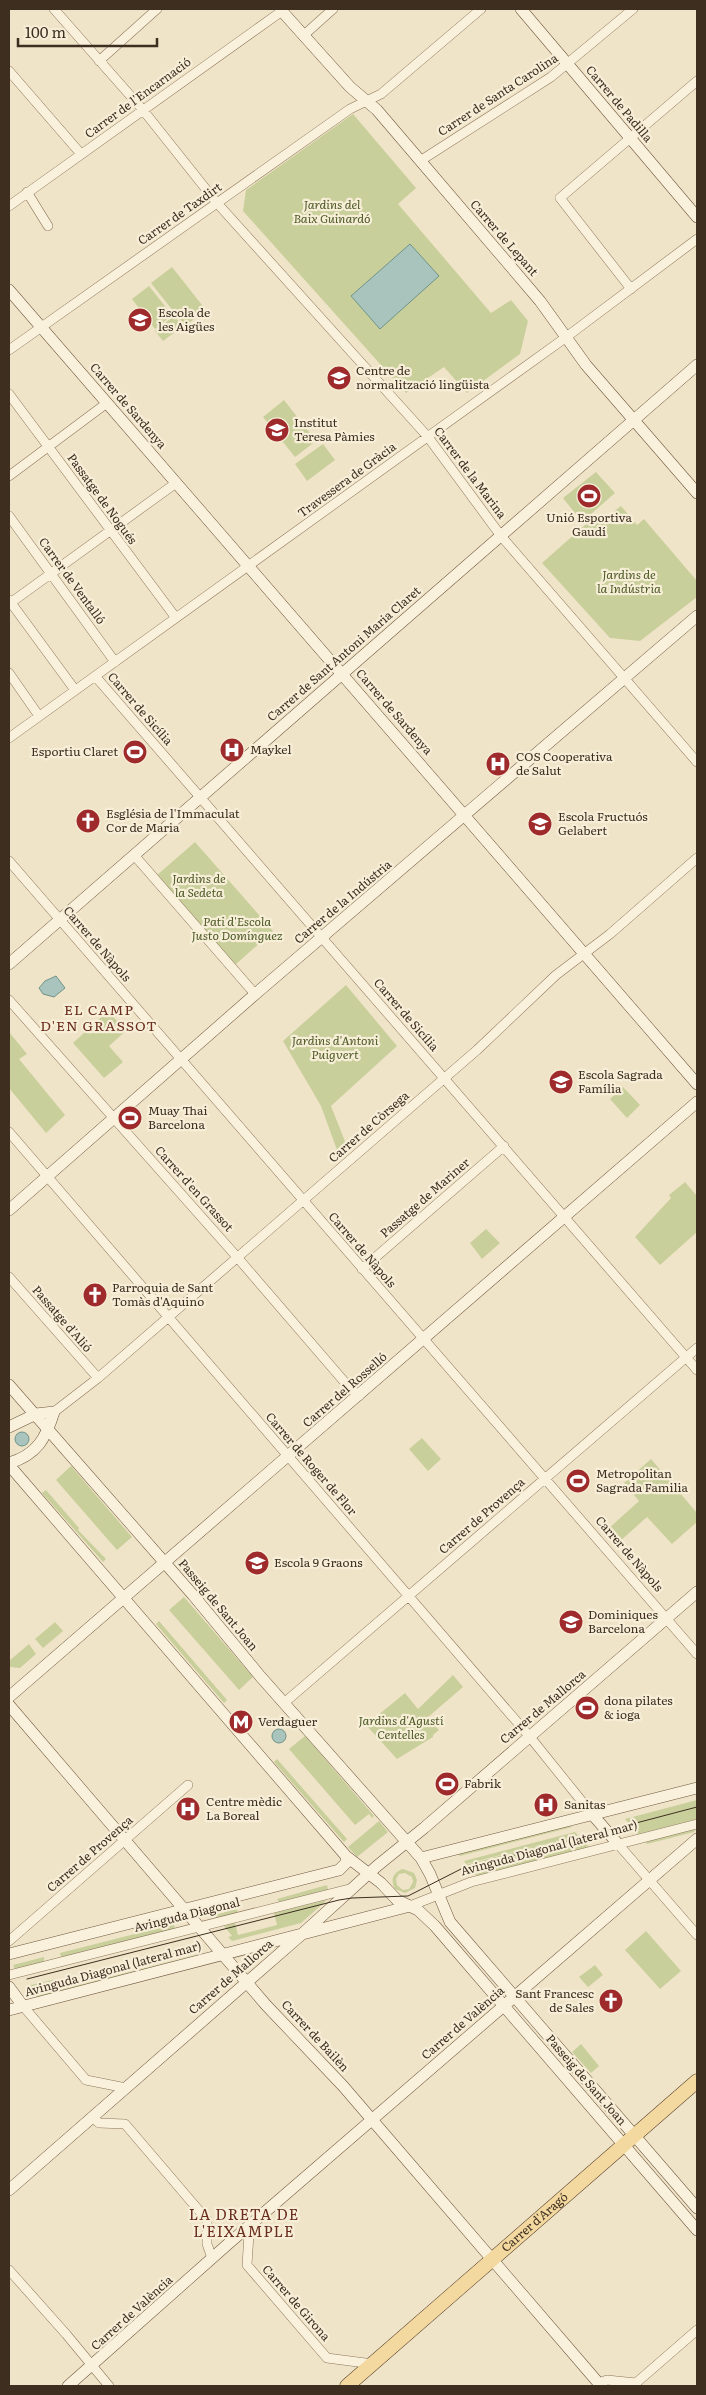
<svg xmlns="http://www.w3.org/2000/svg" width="706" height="2395" viewBox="0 0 706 2395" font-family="Literata,serif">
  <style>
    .green { fill: #c9cf9b; fill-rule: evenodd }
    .water { fill: #a9c4bc; stroke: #6f938a }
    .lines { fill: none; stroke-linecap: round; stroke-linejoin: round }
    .street-casing { stroke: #8d765c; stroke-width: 10 }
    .secondary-casing { stroke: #6f573f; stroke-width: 12 }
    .primary-casing { stroke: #5b4430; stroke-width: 15 }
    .street { stroke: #faf1dc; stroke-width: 9 }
    .secondary { stroke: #faf1dc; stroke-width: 11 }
    .primary { stroke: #f3d9a0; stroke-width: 14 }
    .tram { stroke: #3d2e20; stroke-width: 1 }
    .labels { text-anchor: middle; stroke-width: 4.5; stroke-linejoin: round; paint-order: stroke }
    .street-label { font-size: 12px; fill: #3d2e20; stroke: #f7eed8 }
    .park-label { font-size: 12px; font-style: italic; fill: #4d5a26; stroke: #f7eed8 }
    .poi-label { font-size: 12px; fill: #3d2e20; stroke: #f7eed8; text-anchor: start }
    .neighbourhood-label { font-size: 14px; letter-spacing: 1px; fill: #6b2e1e; stroke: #f7eed8 }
    .quarter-label { font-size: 15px; letter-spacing: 1px; fill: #6b2e1e; stroke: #f7eed8 }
  </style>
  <rect width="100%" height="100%" fill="#f0e4c8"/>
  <path class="green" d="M353,114L416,188L398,204L491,313L511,300L528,321L520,354L467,393L444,367L406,393L243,211L246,190Z
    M172,267L206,310L185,326L151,283Z
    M149,286L172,315L155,329L132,299Z
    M174,316L183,326L163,341L155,331Z
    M284,400L316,441L295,457L263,417Z
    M323,444L335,460L307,481L295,464Z
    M596,472L615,493L582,522L563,498Z
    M621,506L637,525L644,519L697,581V597L640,641L610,638L542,563L585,525L606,518Z
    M195,842L273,931L235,965L156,876Z
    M346,985L397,1046L331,1106L346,1144L337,1150L321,1106L283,1041Z
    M108,1011L126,1031L109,1046L123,1062L104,1078L73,1043Z
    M9,1032L27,1054L19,1059L65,1115L46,1133L9,1088Z
    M623,1087L640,1105L627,1118L610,1099Z
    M685,1182L697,1196V1232L660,1265L635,1237L671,1198L669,1195Z
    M486,1229L500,1243L482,1259L470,1243Z
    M422,1438L441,1459L428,1471L409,1449Z
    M651,1459L697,1513V1522L672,1544L647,1517L619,1542L608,1529L639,1501L624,1483Z
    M71,1466L132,1537L117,1550L56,1480Z
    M46,1490L79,1528L78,1530L106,1559L103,1562L42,1493Z
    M184,1597L253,1677L239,1690L169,1610Z
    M159,1621L227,1700L224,1703L156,1624Z
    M55,1622L63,1631L43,1648L35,1639Z
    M29,1644L36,1654L20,1668L9,1667V1661Z
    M453,1675L463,1687L427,1718L439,1730L433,1735V1737L397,1759L366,1725L405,1693L418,1709Z
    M305,1736L374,1816L372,1818L369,1814L355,1825L289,1749Z
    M277,1759L347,1839L344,1842L274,1762Z
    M697,1800V1819L638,1834L625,1819Z
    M379,1821L388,1832L357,1857L348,1847Z
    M569,1825L572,1827L460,1856L458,1854Z
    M696,1828L694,1832L647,1844L645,1841Z
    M575,1832L589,1847L477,1876L465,1865L573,1836L466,1864L464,1861Z
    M403,1869L414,1873L417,1880L415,1888L405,1893L395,1889C390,1880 393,1872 403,1869ZM405,1873L412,1877L413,1882L409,1889L403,1890L397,1885L396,1879L399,1874Z
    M327,1885L328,1890L279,1902L277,1899Z
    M327,1900L301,1923L232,1941L228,1937L232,1936L224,1926L235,1923L238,1935L277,1925L274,1913Z
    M237,1909L238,1913L214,1919L213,1915Z
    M174,1924L175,1929L61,1957L60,1953Z
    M646,1931L681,1971L660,1989L625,1950Z
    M192,1944L196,1949L156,1959L154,1954Z
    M200,1954L203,1957L38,1998L36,1996Z
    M44,1957V1962L15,1969L13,1965Z
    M595,1965L603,1975L588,1987L579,1977Z
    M56,1979L57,1983L31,1990L27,1986Z
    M581,2044L599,2066L591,2073L572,2052Z"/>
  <path class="water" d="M410,244L439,276L380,329L351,296Z
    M56,976L65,988L54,997L43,994L39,988L45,981Z
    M15 1439a7 7 0 1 1 14 0a7 7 0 1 1-14 0Z
    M272 1736a7 7 0 1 1 14 0a7 7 0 1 1-14 0Z"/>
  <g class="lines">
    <defs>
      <path id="street" d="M54,9L143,110L217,203L428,437L501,536L697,762
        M304,35L333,9
        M99,61L157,9
        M9,71L81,154
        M420,161L551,77L633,9
        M27,192L48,226
        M9,206L282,11
        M631,289L560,198L697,81
        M9,350L350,109L381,94L481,9
        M9,394L176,618
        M9,476L107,403
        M9,516L115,662
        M9,600L75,690
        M9,604L176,483
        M9,673L39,716
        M95,676L697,1370
        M9,738L565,338L697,239
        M134,855L255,994
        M9,861L697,1654
        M9,1000L237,1257L348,1386L359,1396
        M9,1132L530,1737L592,1814
        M362,1269L504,1146
        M9,1277L98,1378
        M54,1412L98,1378L477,1050L556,975L610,934L697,858
        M284,1703L697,1348
        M618,1844L697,1935
        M410,1906L471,1882L697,1824
        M9,1941L188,1785
        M9,1975L353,1888
        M23,2006L86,2080L126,2088
        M92,2117L99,2123L125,2124L207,2220V2244L212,2258
        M247,2229L249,2234L247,2265L327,2358L373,2364
        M9,2270L66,2334L109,2386
        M599,2383L607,2380L636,2383L697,2330"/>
      <path id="secondary" d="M280,9L350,87L377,110L540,301L586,365L697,493
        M521,9L697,217
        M9,290L697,1084
        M9,964L697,365
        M9,1210L260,990L697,616
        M9,1385L193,1595L260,1676L421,1858L430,1874L450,1922L697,2208
        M9,1427L36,1414L54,1412C46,1438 37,1455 9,1463
        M9,1465L346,1856L381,1883L397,1900L418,1910L435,1926L697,2230
        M9,1697L697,1102
        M9,1705L266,2005L343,2086L601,2386
        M592,1814L618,1844
        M421,1858L697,1788
        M9,1954L339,1870L347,1862L346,1856
        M9,1987L23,2006
        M9,2010L410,1906
        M9,2190L301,1935L377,1866L424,1828L697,1592
        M68,2386L228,2244L697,1839"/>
      <g id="primary">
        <path id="s1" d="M347,2386L697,2081"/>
      </g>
    </defs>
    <use href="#street" class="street-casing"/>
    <use href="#secondary" class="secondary-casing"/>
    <use href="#primary" class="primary-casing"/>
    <use href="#street" class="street"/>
    <use href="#secondary" class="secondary"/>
    <use href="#primary" class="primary"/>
    <path class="tram" d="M27,1979L339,1900L352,1898L408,1896L461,1869L697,1807"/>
  </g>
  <defs>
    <symbol id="school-disc" viewBox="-11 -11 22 22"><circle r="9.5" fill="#9e2a2b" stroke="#f7eed8"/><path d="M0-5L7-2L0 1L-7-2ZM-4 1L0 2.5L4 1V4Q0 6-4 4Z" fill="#fff"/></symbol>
    <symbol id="university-disc" viewBox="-11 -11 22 22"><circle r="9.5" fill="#9e2a2b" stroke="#f7eed8"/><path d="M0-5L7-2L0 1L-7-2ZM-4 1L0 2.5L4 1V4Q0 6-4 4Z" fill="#fff"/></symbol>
    <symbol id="stadium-disc" viewBox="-11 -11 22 22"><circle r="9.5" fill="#9e2a2b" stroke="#f7eed8"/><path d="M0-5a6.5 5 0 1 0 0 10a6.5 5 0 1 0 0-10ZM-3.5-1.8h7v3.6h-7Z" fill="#fff"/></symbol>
    <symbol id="hospital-disc" viewBox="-11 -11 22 22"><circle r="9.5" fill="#9e2a2b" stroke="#f7eed8"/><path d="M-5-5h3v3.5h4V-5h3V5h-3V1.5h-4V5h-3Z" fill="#fff"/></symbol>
    <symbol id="church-disc" viewBox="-11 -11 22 22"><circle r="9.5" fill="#9e2a2b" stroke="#f7eed8"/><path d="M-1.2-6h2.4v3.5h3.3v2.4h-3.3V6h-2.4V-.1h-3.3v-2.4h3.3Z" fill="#fff"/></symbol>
    <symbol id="metro-disc" viewBox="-11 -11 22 22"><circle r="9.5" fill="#9e2a2b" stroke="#f7eed8"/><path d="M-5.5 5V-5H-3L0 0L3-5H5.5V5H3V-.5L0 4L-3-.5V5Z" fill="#fff"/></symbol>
  </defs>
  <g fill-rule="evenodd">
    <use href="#school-disc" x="126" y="306" width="28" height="28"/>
    <use href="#university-disc" x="325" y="364" width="28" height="28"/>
    <use href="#school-disc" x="263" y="416" width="28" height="28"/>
    <use href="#stadium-disc" x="575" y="482" width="28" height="28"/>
    <use href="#hospital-disc" x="218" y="736" width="28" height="28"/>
    <use href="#stadium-disc" x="121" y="738" width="28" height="28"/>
    <use href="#hospital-disc" x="484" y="750" width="28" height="28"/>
    <use href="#church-disc" x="74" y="807" width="28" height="28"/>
    <use href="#school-disc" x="526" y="810" width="28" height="28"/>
    <use href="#school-disc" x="547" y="1068" width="28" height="28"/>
    <use href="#stadium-disc" x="116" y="1104" width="28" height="28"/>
    <use href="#church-disc" x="81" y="1281" width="28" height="28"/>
    <use href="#stadium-disc" x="564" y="1467" width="28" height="28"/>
    <use href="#school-disc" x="243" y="1549" width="28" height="28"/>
    <use href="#school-disc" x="557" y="1608" width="28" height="28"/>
    <use href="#stadium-disc" x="573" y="1694" width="28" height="28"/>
    <use href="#metro-disc" x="227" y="1708" width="28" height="28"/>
    <use href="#stadium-disc" x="433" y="1770" width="28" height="28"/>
    <use href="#hospital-disc" x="532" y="1791" width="28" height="28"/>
    <use href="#hospital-disc" x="174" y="1795" width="28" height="28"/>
    <use href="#church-disc" x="597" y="1987" width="28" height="28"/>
  </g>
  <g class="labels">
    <g class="street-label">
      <text transform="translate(498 95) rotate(-33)" y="4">Carrer de Santa Carolina</text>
      <text transform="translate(138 98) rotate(-36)" y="4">Carrer de l'Encarnació</text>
      <text transform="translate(619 104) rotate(50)" y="4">Carrer de Padilla</text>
      <text transform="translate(180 214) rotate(-35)" y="4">Carrer de Taxdirt</text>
      <text transform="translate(504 238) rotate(49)" y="4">Carrer de Lepant</text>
      <text transform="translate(128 406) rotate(49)" y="4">Carrer de Sardenya</text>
      <text transform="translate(470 473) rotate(53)" y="4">Carrer de la Marina</text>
      <text transform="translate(347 480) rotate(-36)" y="4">Travessera de Gràcia</text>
      <text transform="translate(102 499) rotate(54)" y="4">Passatge de Nogués</text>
      <text transform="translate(72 581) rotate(54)" y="4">Carrer de Ventalló</text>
      <text transform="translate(344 654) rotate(-41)" y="4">Carrer de Sant Antoni Maria Claret</text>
      <text transform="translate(140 709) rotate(49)" y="4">Carrer de Sicília</text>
      <text transform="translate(394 712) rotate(49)" y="4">Carrer de Sardenya</text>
      <text transform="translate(343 902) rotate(-40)" y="4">Carrer de la Indústria</text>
      <text transform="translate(97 944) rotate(49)" y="4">Carrer de Nàpols</text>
      <text transform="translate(406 1015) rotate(49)" y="4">Carrer de Sicília</text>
      <text transform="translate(369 1127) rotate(-41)" y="4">Carrer de Còrsega</text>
      <text transform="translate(194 1189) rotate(48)" y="4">Carrer d'en Grassot</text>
      <text transform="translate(425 1198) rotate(-41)" y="4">Passatge de Mariner</text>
      <text transform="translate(362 1250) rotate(49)" y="4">Carrer de Nàpols</text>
      <text transform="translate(62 1319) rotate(49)" y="4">Passatge d'Alió</text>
      <text transform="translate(345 1390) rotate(-41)" y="4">Carrer del Rosselló</text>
      <text transform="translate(311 1464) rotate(49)" y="4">Carrer de Roger de Flor</text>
      <text transform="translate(482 1516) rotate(-41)" y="4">Carrer de Provença</text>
      <text transform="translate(629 1554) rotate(49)" y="4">Carrer de Nàpols</text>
      <text transform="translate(218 1605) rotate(50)" y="4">Passeig de Sant Joan</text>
      <text transform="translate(543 1707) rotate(-40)" y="4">Carrer de Mallorca</text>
      <text transform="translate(549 1848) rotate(-15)" y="4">Avinguda Diagonal (lateral mar)</text>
      <text transform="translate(90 1854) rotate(-41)" y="4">Carrer de Provença</text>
      <text transform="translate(187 1915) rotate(-14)" y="4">Avinguda Diagonal</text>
      <text transform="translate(113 1969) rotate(-15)" y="4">Avinguda Diagonal (lateral mar)</text>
      <text transform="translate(231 1977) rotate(-41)" y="4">Carrer de Mallorca</text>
      <text transform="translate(463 2023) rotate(-41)" y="4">Carrer de València</text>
      <text transform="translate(315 2036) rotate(47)" y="4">Carrer de Bailèn</text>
      <text transform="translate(586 2080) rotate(49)" y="4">Passeig de Sant Joan</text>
      <text dy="4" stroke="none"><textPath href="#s1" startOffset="249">Carrer d'Aragó</textPath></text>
      <text transform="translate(296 2303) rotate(49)" y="4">Carrer de Girona</text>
      <text transform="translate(132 2313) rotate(-42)" y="4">Carrer de València</text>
    </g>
    <g class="park-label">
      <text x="332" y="209">Jardins del<tspan x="332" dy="14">Baix Guinardó</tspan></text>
      <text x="629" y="579">Jardins de<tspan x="629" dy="14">la Indústria</tspan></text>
      <text x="199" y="883">Jardins de<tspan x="199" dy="14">la Sedeta</tspan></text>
      <text x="237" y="926">Pati d'Escola<tspan x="237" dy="14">Justo Domínguez</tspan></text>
      <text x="335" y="1045">Jardins d'Antoni<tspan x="335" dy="14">Puigvert</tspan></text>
      <text x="401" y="1725">Jardins d'Agustí<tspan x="401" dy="14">Centelles</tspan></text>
    </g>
    <g class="poi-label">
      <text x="158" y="317">Escola de<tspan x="158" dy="14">les Aigües</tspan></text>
      <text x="356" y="375">Centre de<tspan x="356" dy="14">normalització lingüista</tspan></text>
      <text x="294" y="427">Institut<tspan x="294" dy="14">Teresa Pàmies</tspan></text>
      <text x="589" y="522" text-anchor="middle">Unió Esportiva<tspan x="589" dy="14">Gaudí</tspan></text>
      <text x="250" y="754">Maykel</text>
      <text x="118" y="756" text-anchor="end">Esportiu Claret</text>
      <text x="516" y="761">COS Cooperativa<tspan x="516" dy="14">de Salut</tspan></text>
      <text x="106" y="818">Església de l'Immaculat<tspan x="106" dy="14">Cor de Maria</tspan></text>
      <text x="558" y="821">Escola Fructuós<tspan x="558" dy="14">Gelabert</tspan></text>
      <text x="578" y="1079">Escola Sagrada<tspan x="578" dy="14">Família</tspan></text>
      <text x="148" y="1115">Muay Thai<tspan x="148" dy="14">Barcelona</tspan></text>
      <text x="112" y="1292">Parroquia de Sant<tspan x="112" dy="14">Tomàs d'Aquino</tspan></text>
      <text x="596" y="1478">Metropolitan<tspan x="596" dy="14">Sagrada Familia</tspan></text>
      <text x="274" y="1567">Escola 9 Graons</text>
      <text x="588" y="1619">Dominiques<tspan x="588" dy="14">Barcelona</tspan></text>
      <text x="604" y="1705">dona pilates<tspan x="604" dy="14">&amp; ioga</tspan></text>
      <text x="258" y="1726">Verdaguer</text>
      <text x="464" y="1788">Fabrik</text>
      <text x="206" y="1806">Centre mèdic<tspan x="206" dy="14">La Boreal</tspan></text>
      <text x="564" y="1809">Sanitas</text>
      <text x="594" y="1998" text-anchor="end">Sant Francesc<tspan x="594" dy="14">de Sales</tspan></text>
    </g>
    <g class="neighbourhood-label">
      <text x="99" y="1015">EL CAMP<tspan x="99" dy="16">D'EN GRASSOT</tspan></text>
    </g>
    <g class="quarter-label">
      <text x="244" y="2220">LA DRETA DE<tspan x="244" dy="17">L'EIXAMPLE</tspan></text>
    </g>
  </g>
  <rect width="706" height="2395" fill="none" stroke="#3d2e20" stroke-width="20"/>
  <path d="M18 38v8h139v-8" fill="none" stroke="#3d2e20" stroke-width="2.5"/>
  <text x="25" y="38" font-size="15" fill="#3d2e20" stroke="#f7eed8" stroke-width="4" paint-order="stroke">100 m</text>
</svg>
